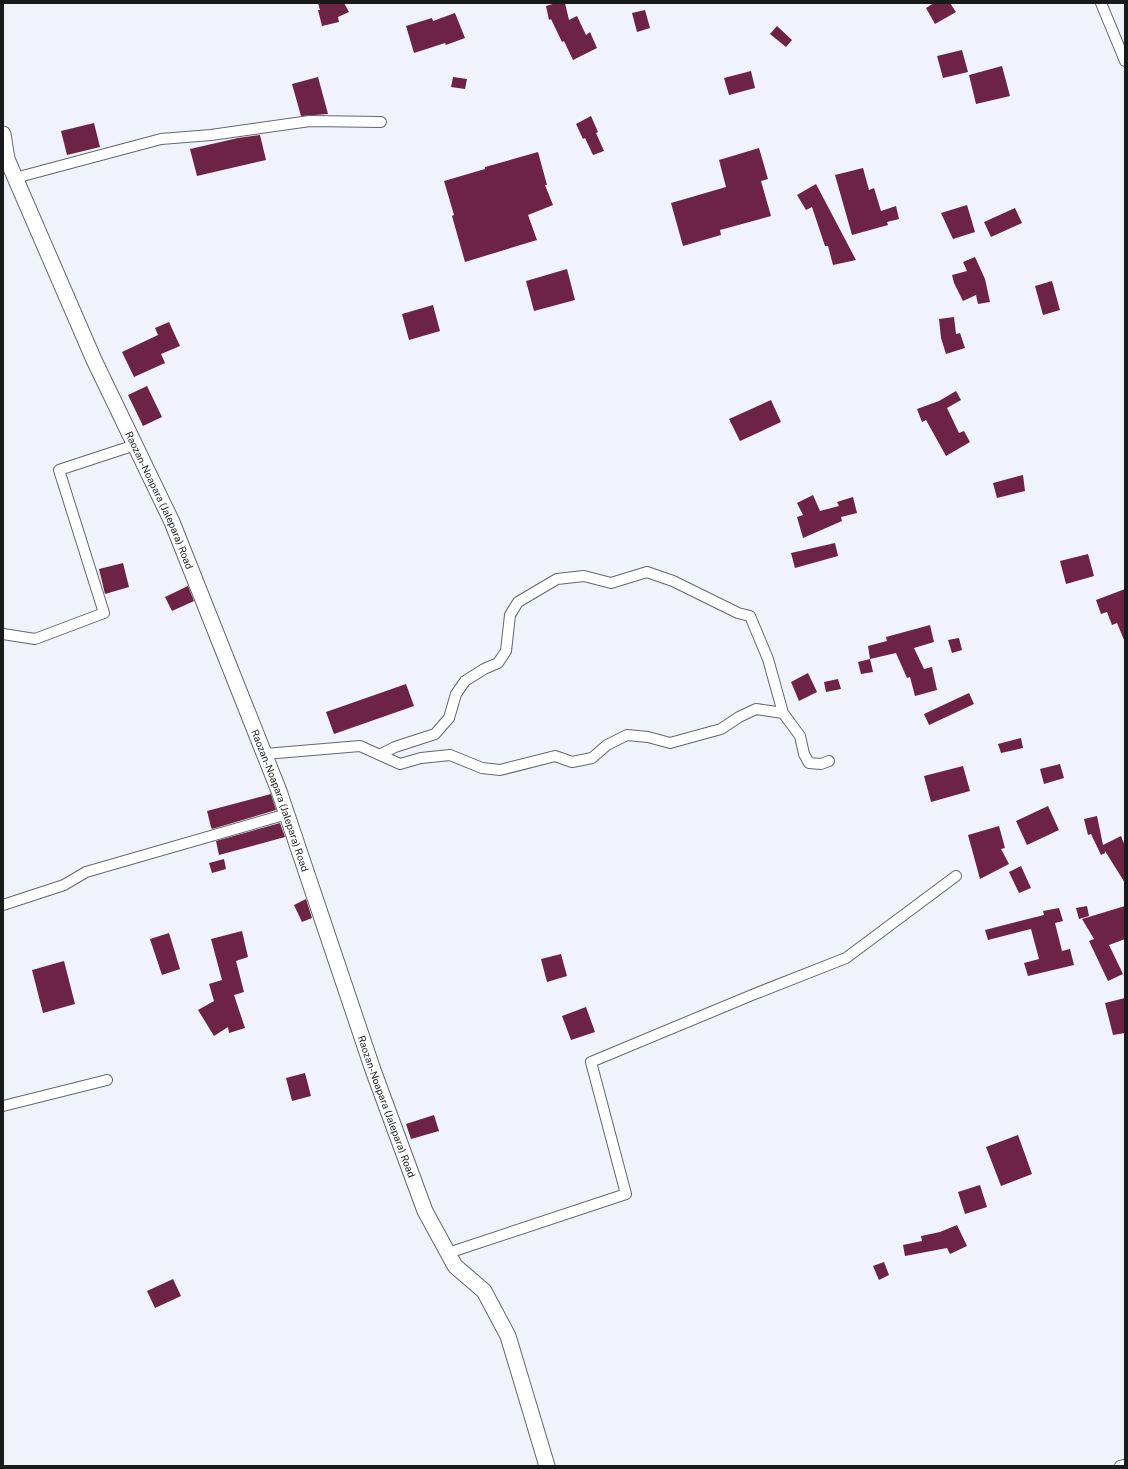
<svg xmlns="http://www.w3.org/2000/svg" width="1128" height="1469" viewBox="0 0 1128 1469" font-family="'Public Sans',sans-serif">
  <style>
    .building { fill: #6d2343 }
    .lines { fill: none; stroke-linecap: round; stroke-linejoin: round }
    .street-casing { stroke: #64676d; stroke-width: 12 }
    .secondary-casing { stroke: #64676d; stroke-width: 17 }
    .street { stroke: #fff; stroke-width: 10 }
    .secondary { stroke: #fff; stroke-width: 15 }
    .labels { text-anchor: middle; stroke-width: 4; stroke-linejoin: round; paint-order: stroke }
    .street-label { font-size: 10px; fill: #191a1c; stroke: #fff }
  </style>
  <rect width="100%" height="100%" fill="#f0f3f9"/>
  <path class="building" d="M318,3H344L349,12L338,17L339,22L322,26L318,10H320Z
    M556,3H565L569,20L577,16L586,35L590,32L597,48L573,60L564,41L562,42L551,19L549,20L546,6Z
    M934,3H950L956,12L935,24L926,8Z
    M645,10L650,28L637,32L632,13Z
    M455,13L465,38L446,45L445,43L414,53L406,26L432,18L433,21Z
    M777,26L792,40L786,47L770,34Z
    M962,50L968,72L943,78L937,56Z
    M1002,66L1010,96L976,104L969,75Z
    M751,71L755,88L729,95L724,78Z
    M318,77L328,114L301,116L292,84Z
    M453,77L467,79L465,89L451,87Z
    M591,116L598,132L596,133L604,151L593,155L585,138L583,139L576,124Z
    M94,123L100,147L67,155L61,131Z
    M260,135L266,160L197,176L190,149L238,138Z
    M759,148L768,179L761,181L771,216L720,230L721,235L683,246L671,203L726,187L719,160Z
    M538,152L547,185H545L553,205L528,215L537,240L465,262L452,216L454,215L444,181L485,169V167Z
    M863,168L869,190L874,188L881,211L896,206L899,219L887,222L888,225L852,235L835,175Z
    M816,184L856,260L833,265L828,246H825L812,207L806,210L797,195Z
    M967,205L975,232L953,239L941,213Z
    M1015,208L1022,223L991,237L984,222Z
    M975,257L985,279L990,302L978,304L976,295L963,301L954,283L952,275L967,271L963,262Z
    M567,269L575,300L534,311L526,281Z
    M1052,281L1060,310L1043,315L1035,286Z
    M433,305L440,331L409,340L402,314Z
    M954,317L956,334L960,333L965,348L946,354L941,338L939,319Z
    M169,322L180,346L161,354L165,363L134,377L122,352L158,335L155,328Z
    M147,386L162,417L143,426L128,395Z
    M956,391L961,400L947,408L959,433L964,431L970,442L946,456L926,420L922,422L917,409L939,401Z
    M771,400L781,422L740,441L729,419Z
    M1023,475L1025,491L997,498L993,483Z
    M813,495L820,511L839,506L837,502L853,497L857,513L841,517L842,521L803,538L797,517L803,515L797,503Z
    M835,543L838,556L795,568L791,553Z
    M1088,554L1094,576L1066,584L1060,561Z
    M123,563L129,587L105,594L99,569Z
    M188,586L194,601L172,611L165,597Z
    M1125,589V640H1124L1117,623L1112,625L1107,612L1101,614L1096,600Z
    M930,625L934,642L914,648L924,669L932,667L937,690L915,696L910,677L907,678L896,653L870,659L868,646L887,641L886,637Z
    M959,638L962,650L952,653L948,640Z
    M870,659L873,672L861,674L858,662Z
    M808,673L817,692L799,701L791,682Z
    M838,679L841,689L826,692L824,682Z
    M406,684L414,706L334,734L326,712Z
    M969,693L974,704L929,725L924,714Z
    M1021,738L1023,748L1001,753L998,744Z
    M1060,764L1064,778L1044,784L1040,769Z
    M963,766L970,791L931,802L924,776Z
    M271,794L276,810L212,829L211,827L207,811Z
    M1048,806L1059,830L1027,845L1016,821Z
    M1097,816L1103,845L1121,836L1125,846V883L1105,851V853L1101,855L1091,834L1088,835L1084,819Z
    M280,823L285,837L219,855L216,841Z
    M999,826L1005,848L1001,849L1009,864L980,879L968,835Z
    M224,859L226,869L212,873L209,863Z
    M1021,866L1031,888L1019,893L1009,872Z
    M306,899L312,918L302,922L294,905Z
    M1087,906L1089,916L1079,919L1076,908Z
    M1125,906V939L1109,945L1123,974L1108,981L1089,941L1094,939L1082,919Z
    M1059,908L1063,921L1055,923L1062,951L1070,949L1074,965L1028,976L1024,963L1039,959L1031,929L988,940L985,930L1044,915L1043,911Z
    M242,931L248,957L236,961L244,992L234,995L245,1028L229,1033L228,1027L214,1036L198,1010L214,1001L209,984L222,980L211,939Z
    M169,933L180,969L162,975L150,939Z
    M561,954L567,976L547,982L541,959Z
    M64,961L75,1004L43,1013L32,970Z
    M1125,998V1033L1113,1035L1105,1003Z
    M586,1007L595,1032L571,1040L562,1016Z
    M305,1073L311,1096L292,1101L286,1078Z
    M434,1115L439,1131L411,1139L406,1124Z
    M1018,1135L1032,1174L1001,1186L986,1147Z
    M980,1185L987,1207L965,1214L958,1192Z
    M957,1225L967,1246L950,1254L947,1248L905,1256L903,1245L922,1241L921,1236L940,1232Z
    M884,1262L889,1275L879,1280L873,1266Z
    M173,1279L181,1296L155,1308L147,1291Z"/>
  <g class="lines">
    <defs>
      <path id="street" d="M1101,3L1125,61
        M15,178L161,139L211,135L310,121L381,122
        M3,634L35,639L104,613L59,470L135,445
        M265,754L360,746L400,764L421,758L450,755L482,768L500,770L555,756L572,762L592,758L607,745L627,735L648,737L670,743L721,729L739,717L756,709L783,713
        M381,754L395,747L435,734L449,718L456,694L465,681L484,669L498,663L506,651L510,615L518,602L557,579L584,576L611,583L647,572L673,581L738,613L750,616L768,659L783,713L800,736L804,754L809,763L821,764L829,761
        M3,905L64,885L86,872L287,814
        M3,1106L107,1080
        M448,1253L626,1194L591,1062L752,995L846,958L956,876
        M1120,1466L1125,1465"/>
      <g id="secondary">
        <path id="s1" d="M3,134L7,159L94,360L172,522L279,791L373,1070L425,1211L455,1266L484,1291L508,1336L547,1466"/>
      </g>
    </defs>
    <use href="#street" class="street-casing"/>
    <use href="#secondary" class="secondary-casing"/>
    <use href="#street" class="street"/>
    <use href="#secondary" class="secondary"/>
  </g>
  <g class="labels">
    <g class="street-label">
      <text dy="4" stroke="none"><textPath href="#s1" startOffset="399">Raozan-Noapara (Jalepara) Road</textPath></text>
      <text dy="4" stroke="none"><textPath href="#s1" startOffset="723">Raozan-Noapara (Jalepara) Road</textPath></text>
      <text dy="4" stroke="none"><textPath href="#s1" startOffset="1047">Raozan-Noapara (Jalepara) Road</textPath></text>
    </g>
  </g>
  <rect width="1128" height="1469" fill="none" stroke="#191a1c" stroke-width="8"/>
</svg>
